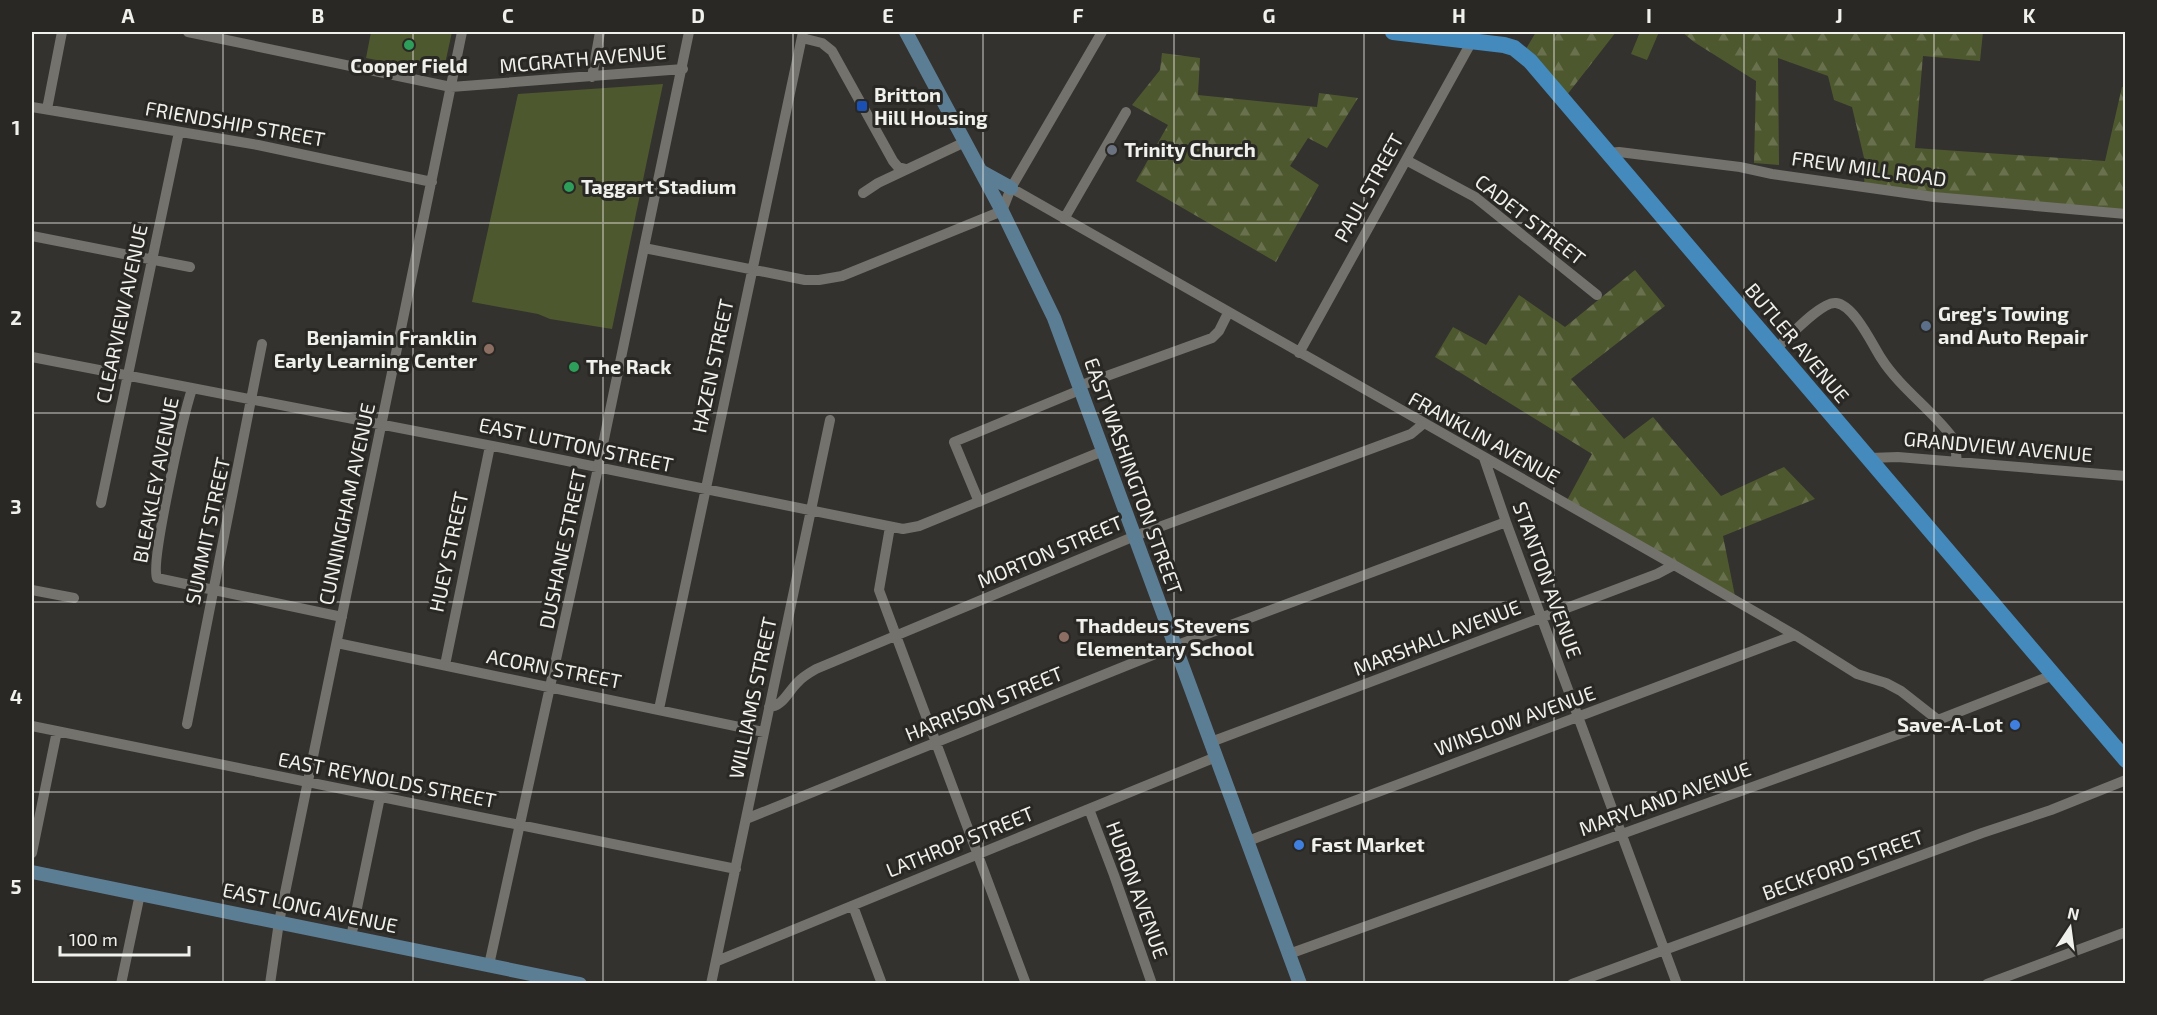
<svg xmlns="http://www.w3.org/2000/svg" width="2157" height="1015" viewBox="0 0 2157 1015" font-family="'Exo 2',sans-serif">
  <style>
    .forest { fill: url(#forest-firs) }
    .park { fill: #4e582f }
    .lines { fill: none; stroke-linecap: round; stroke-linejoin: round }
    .street { stroke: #73726d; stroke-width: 10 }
    .secondary { stroke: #5c7e95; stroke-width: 14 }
    .primary { stroke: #458abc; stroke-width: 16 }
    .grid { fill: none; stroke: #f0f0ed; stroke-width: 1.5; stroke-opacity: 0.55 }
    .leisure-dot { fill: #2e9e5b; stroke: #292824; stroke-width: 2 }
    .transit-dot { fill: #1a4fb4; stroke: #292824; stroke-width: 2 }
    .worship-dot { fill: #6b7280; stroke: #292824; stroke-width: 2 }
    .service-dot { fill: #5c6f8a; stroke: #292824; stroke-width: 2 }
    .education-dot { fill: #8d6e63; stroke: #292824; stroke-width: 2 }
    .shop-dot { fill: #3f7fe0; stroke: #292824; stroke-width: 2 }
    .labels { text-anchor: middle; stroke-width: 6; stroke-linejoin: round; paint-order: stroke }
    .street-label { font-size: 20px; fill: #f0f0ed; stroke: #292824 }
    .poi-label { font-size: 20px; font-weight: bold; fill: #f0f0ed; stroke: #292824; text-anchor: start }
    .neatline { fill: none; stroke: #f0f0ed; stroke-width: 2 }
    .grid-label { font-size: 20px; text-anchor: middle; font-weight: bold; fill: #f0f0ed }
  </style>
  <defs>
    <pattern id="forest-firs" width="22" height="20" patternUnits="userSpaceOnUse" patternTransform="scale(1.5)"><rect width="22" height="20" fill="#4e582f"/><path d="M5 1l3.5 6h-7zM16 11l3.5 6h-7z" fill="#68704d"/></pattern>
  </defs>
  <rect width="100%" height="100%" fill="#33322e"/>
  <path class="forest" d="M1536,32H1616L1563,100L1523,54Z
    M1682,32H1892L1905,33L1907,32H1983L1980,61L1923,56L1915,148L2105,161L2122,87H2125V214L1864,188L1865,162L1852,107L1834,100L1828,76L1778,58L1779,165L1754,163L1756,81L1694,42Z
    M1162,53L1200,58L1198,95L1317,107L1319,93L1358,98L1327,148L1308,138L1290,166L1319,185L1276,262L1136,181L1168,125L1132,105L1160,70Z
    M1635,270L1665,306L1571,379L1624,439L1653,417L1721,496L1784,467L1815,499L1723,536L1736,601L1565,504L1592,454L1435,357L1453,327L1486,345L1519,295L1565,327Z"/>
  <path class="park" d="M371,32H452L443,73L366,58Z
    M1640,32H1659L1647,60L1631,54Z
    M663,84L612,329L550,319L538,314L472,302L518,94Z"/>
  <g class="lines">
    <path class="street" d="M188,32L451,87L683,69
      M802,38L822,43L832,51L893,161L898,167L906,169
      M592,77L600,32
      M32,107L258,145L432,182
      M47,109L62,32
      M1608,153L1619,152L1740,167L1772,174L1934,197L2126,214
      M1406,160L1475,197L1597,295
      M1011,188L1674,565L1795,635L1857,674L1886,683L1901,691L1938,720
      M863,193L878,183L965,142
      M1064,219L1126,112
      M32,236L190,267
      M644,248L805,280H819L842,276L1002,211L1011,188L1102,32
      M1775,350C1787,339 1821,301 1836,303C1854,305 1872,344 1881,358C1900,388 1931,409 1952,437L1955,445L1957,462
      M1299,353L1472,41
      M32,357L518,451L903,529L919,526L1103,451
      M1079,386L1212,338L1219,331L1228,313
      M192,389C184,413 150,562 157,578L342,617
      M1484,458L1506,522L1677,984
      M1869,458L1898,457L2126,476
      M979,502L954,442L1080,390
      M101,503L179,132
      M890,527L879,590L1026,984
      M32,590L74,598
      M337,643L764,732
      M445,665L490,446
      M769,707C782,707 788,692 797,683C802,677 809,673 816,669L1135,536L1411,434L1423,424
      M659,709L803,32
      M187,724L262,344
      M32,726L736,869
      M1211,742L1657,574L1674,565
      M1089,809L1114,875L1152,984
      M746,819L1175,646L1506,522
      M1248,841L1795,635
      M32,853L57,731
      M853,906L882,984
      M351,937L380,797
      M1289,954L1938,720L2053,675
      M717,961L1216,757
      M489,965L598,468L689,32
      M121,984L140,894
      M270,984L279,922L462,32
      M711,984L830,420
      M1572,984L1982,833L2051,810L2126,780
      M1987,984L2126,932"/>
    <path class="secondary" d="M906,32L1002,211L1054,318L1300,984
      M982,172L1011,188
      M32,872L580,984"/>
    <path class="primary" d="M1393,32L1504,45L1514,48L1530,61L2126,760"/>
  </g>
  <path class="grid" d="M223,32V984M413,32V984M603,32V984M793,32V984M983,32V984M1174,32V984M1364,32V984M1554,32V984M1744,32V984M1934,32V984M32,223H2126M32,413H2126M32,602H2126M32,792H2126"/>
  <g class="leisure-dot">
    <circle cx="409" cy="45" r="6"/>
    <circle cx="569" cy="187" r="6"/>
    <circle cx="574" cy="367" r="6"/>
  </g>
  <rect class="transit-dot" x="856" y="100" width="12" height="12" rx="3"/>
  <circle class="worship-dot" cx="1112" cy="150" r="6"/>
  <circle class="service-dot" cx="1926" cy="326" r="6"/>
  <g class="education-dot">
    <circle cx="489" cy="349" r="6"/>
    <circle cx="1064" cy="637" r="6"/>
  </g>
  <g class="shop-dot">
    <circle cx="2015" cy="725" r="6"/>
    <circle cx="1299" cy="845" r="6"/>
  </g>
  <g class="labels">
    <g class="street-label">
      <text transform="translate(583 59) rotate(-5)" y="7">MCGRATH AVENUE</text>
      <text transform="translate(235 124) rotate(10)" y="7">FRIENDSHIP STREET</text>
      <text transform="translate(1869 169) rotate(8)" y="7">FREW MILL ROAD</text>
      <text transform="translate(1369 188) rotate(-61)" y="7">PAUL STREET</text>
      <text transform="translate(1530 220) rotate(38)" y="7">CADET STREET</text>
      <text transform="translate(122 314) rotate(-78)" y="7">CLEARVIEW AVENUE</text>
      <text transform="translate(1797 343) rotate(50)" y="7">BUTLER AVENUE</text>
      <text transform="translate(713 366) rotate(-78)" y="7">HAZEN STREET</text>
      <text transform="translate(1484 438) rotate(29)" y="7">FRANKLIN AVENUE</text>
      <text transform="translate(576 445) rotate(12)" y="7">EAST LUTTON STREET</text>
      <text transform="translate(1998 447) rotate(5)" y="7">GRANDVIEW AVENUE</text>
      <text transform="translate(1133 476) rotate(70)" y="7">EAST WASHINGTON STREET</text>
      <text transform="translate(156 480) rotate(-79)" y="7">BLEAKLEY AVENUE</text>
      <text transform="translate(347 504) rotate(-78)" y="7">CUNNINGHAM AVENUE</text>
      <text transform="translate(208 531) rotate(-78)" y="7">SUMMIT STREET</text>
      <text transform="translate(563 549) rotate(-78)" y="7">DUSHANE STREET</text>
      <text transform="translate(449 552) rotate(-78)" y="7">HUEY STREET</text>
      <text transform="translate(1050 552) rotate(-23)" y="7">MORTON STREET</text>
      <text transform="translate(1547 580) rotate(70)" y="7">STANTON AVENUE</text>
      <text transform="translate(1437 638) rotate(-21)" y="7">MARSHALL AVENUE</text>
      <text transform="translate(554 669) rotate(11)" y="7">ACORN STREET</text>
      <text transform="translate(753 698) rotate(-78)" y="7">WILLIAMS STREET</text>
      <text transform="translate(984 704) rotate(-22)" y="7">HARRISON STREET</text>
      <text transform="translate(1515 721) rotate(-20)" y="7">WINSLOW AVENUE</text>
      <text transform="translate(387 780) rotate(11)" y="7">EAST REYNOLDS STREET</text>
      <text transform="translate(1665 799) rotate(-20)" y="7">MARYLAND AVENUE</text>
      <text transform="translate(960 842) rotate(-22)" y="7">LATHROP STREET</text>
      <text transform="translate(1843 865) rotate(-20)" y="7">BECKFORD STREET</text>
      <text transform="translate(1137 890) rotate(70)" y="7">HURON AVENUE</text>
      <text transform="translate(310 908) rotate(12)" y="7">EAST LONG AVENUE</text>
    </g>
    <g class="poi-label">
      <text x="409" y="73" text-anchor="middle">Cooper Field</text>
      <text x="874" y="102">Britton<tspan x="874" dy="23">Hill Housing</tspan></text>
      <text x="1124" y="157">Trinity Church</text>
      <text x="581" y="194">Taggart Stadium</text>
      <text x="1938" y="321">Greg's Towing<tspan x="1938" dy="23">and Auto Repair</tspan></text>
      <text x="477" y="345" text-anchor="end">Benjamin Franklin<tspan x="477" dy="23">Early Learning Center</tspan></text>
      <text x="586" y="374">The Rack</text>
      <text x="1076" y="633">Thaddeus Stevens<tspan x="1076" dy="23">Elementary School</tspan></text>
      <text x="2003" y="732" text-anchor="end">Save-A-Lot</text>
      <text x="1311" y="852">Fast Market</text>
    </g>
  </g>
  <rect width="2157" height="1015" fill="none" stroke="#292824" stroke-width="66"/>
  <g transform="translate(2070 928) rotate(13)" stroke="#292824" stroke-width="4.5" paint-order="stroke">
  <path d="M0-4.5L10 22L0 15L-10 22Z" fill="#f0f0ed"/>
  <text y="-9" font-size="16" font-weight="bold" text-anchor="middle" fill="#f0f0ed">N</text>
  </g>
  <path d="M60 946v9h129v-9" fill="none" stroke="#f0f0ed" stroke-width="3"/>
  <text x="69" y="946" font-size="18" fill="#f0f0ed" stroke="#292824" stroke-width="4.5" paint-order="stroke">100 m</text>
  <rect x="33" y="33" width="2091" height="949" class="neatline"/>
  <g class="grid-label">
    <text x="128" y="23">A</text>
    <text x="318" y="23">B</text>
    <text x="508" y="23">C</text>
    <text x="698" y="23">D</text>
    <text x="888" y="23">E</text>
    <text x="1078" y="23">F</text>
    <text x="1269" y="23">G</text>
    <text x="1459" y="23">H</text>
    <text x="1649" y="23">I</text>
    <text x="1839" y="23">J</text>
    <text x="2029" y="23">K</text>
    <text x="16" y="135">1</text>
    <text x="16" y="325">2</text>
    <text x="16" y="514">3</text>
    <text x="16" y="704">4</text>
    <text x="16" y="894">5</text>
  </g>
</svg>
